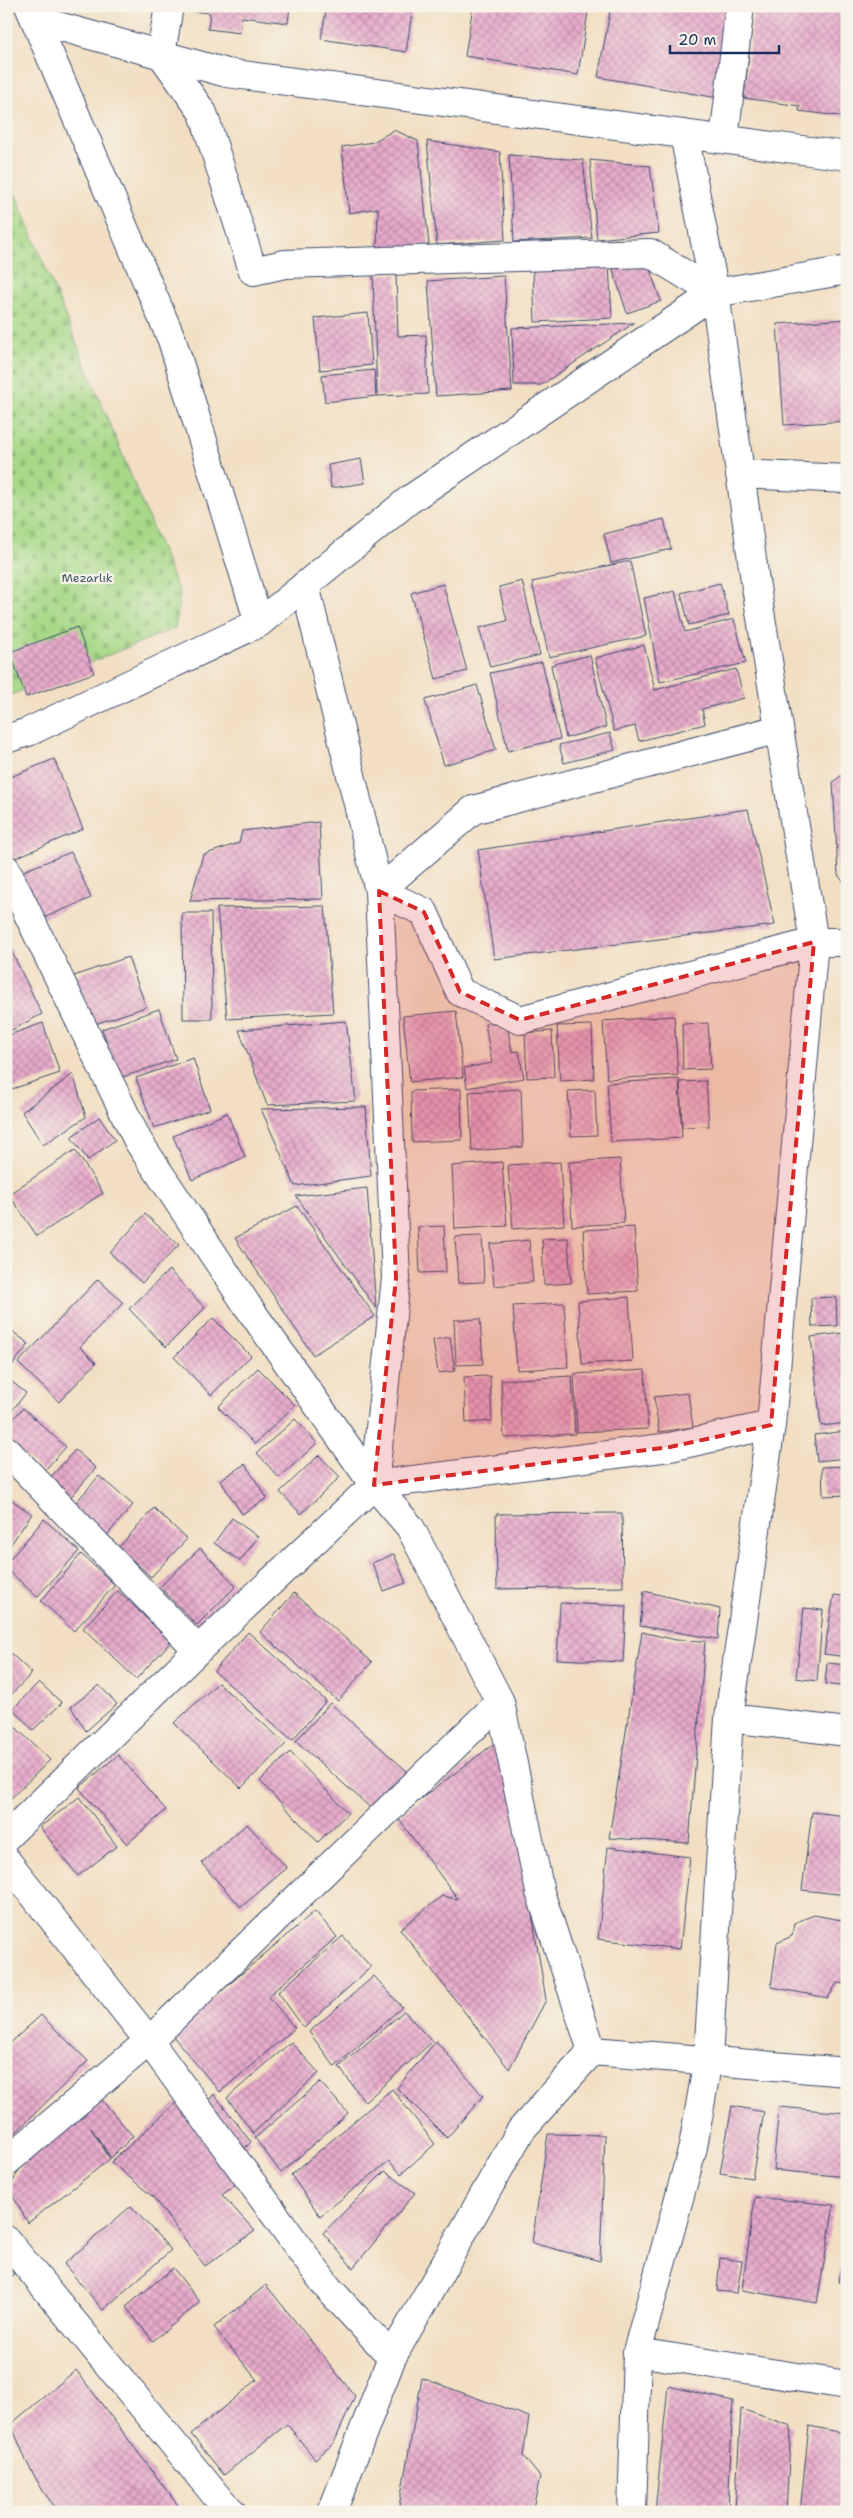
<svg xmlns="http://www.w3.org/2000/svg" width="853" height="2518" viewBox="0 0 853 2518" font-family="'Shantell Sans',sans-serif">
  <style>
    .cemetery { fill: url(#cemetery-stones); stroke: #618473 }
    .building { fill: url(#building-cross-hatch) }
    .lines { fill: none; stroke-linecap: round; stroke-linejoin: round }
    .street-casing { stroke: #3b496d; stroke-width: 30 }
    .secondary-casing { stroke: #3b496d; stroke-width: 30 }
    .street { stroke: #fff; stroke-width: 28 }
    .secondary { stroke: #fff; stroke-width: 28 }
    .marked { fill: #d62828; fill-opacity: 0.2; stroke: #d62828; stroke-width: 4; stroke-dasharray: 10 6; stroke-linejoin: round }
    .labels { text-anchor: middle; stroke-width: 4.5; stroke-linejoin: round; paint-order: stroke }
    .park-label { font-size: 12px; fill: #3e5a68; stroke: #f7f3e8 }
  </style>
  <defs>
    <pattern id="cemetery-stones" width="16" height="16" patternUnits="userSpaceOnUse" patternTransform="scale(1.25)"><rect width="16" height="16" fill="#a7d988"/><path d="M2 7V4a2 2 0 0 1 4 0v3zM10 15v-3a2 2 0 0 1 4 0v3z" fill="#8fbb78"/></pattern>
    <pattern id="building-cross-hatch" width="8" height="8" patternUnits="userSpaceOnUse" patternTransform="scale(1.25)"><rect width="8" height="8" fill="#e8aacb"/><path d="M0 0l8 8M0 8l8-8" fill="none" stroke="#bb8ba8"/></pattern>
  </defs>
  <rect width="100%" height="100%" fill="#f7f3e8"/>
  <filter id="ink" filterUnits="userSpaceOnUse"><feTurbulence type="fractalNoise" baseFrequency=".02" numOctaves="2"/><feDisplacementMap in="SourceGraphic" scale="10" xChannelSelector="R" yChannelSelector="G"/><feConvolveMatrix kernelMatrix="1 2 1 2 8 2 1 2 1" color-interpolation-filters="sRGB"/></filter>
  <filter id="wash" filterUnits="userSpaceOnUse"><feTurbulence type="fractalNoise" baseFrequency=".0096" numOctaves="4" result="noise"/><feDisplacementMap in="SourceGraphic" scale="20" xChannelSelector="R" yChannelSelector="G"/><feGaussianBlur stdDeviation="1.12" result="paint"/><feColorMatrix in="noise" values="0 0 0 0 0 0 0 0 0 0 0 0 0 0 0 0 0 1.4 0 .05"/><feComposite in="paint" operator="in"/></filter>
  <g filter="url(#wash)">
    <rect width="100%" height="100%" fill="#f2dfc3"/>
    <path class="cemetery" d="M6,172L180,595L175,628L6,697Z"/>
    <g id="blocks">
      <path class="building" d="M189,6H290L288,23L242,17L240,33L208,29L210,13L188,11Z
        M327,6H413L406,52L321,39Z
        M473,6H589L578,75L465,56Z
        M611,6H735L718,98L598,77Z
        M754,6H847V117L799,111L800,106L744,98Z
        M394,130L418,141L429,245L377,251L378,208L349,213L342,147L373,142Z
        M427,141L500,152L505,240L437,245Z
        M509,155L583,160L592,238L514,242Z
        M590,160L650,166L659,233L597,239Z
        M645,256L661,301L627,313L612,267Z
        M609,265L612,318L535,322L533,269Z
        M396,274L398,336L426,335L428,394L377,396L373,275Z
        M504,276L512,391L436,396L428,281Z
        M368,313L372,365L320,370L315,318Z
        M847,319V421L784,425L777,324Z
        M634,323L541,385H514L512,328Z
        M374,370L376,396L325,402L322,375Z
        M361,459L365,483L331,488L328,465Z
        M664,519L671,549L611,563L604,534Z
        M630,561L646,636L549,657L532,582Z
        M522,581L540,655L490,667L479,628L507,621L499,587Z
        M720,583L729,615L689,625L681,593Z
        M443,584L467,671L436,679L411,593Z
        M675,591L685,632L734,619L746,663L660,682L644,598Z
        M77,627L94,673L26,697L10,652Z
        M644,645L655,690L736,669L744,698L702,709L705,724L639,741L635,726L614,731L595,658Z
        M590,655L606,727L566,738L551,665Z
        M542,662L560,739L508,751L490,673Z
        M477,685L496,750L444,765L425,700Z
        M610,733L615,750L564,763L559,745Z
        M54,759L83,829L13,859L6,843V779Z
        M847,771V886L838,875L833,782Z
        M748,809L775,925L494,959L478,850Z
        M319,822L323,899L190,901L203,855L239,843L242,831Z
        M71,852L91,898L41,919L21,872Z
        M325,906L333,1013L227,1019L217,908Z
        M182,913H211L212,1019H183Z
        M6,940L42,1014L6,1033Z
        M128,957L146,1007L89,1026L71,977Z
        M159,1009L176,1059L120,1078L102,1029Z
        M456,1011L463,1077L410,1082L403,1016Z
        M674,1016L678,1075L607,1079L603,1021Z
        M506,1020L512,1052L519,1051L524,1078L467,1088L464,1068L492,1063L485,1024Z
        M346,1021L356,1101L267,1105L239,1030Z
        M43,1023L60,1073L6,1091V1036Z
        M708,1023L711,1069L683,1070L682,1024Z
        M592,1025L594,1079L560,1081L557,1026Z
        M552,1031L554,1077L527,1078L525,1033Z
        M193,1058L210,1109L154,1128L136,1078Z
        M73,1074L86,1117L43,1145L22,1112Z
        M679,1079L682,1138L611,1142L607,1083Z
        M706,1081L709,1126L682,1127L680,1082Z
        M461,1089L462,1140L412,1142L411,1091Z
        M521,1089L523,1147L472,1151L469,1092Z
        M595,1090L597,1135L571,1136L568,1091Z
        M366,1107L371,1176L295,1186L261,1109Z
        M227,1113L245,1157L192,1180L173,1136Z
        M99,1117L115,1140L88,1160L71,1137Z
        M75,1150L103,1193L37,1236L9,1194Z
        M620,1159L624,1223L572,1226L569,1162Z
        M502,1162L507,1226L455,1229L452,1166Z
        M560,1162L564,1225L513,1229L508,1165Z
        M367,1188L376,1308L296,1196Z
        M297,1206L375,1316L313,1355L235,1238Z
        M145,1214L179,1245L142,1283L110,1253Z
        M444,1226L446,1272L420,1273L418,1227Z
        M634,1227L638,1291L587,1294L583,1230Z
        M482,1236L484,1282L458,1283L455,1237Z
        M568,1238L571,1283L544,1285L542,1239Z
        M529,1240L533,1282L494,1286L490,1244Z
        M169,1270L205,1308L166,1347L129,1309Z
        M98,1279L123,1303L80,1347L96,1363L59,1402L18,1363Z
        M629,1297L633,1361L582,1364L578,1301Z
        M836,1297L837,1326L812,1327L811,1298Z
        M564,1303L568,1367L517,1370L513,1306Z
        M213,1318L251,1356L211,1395L174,1357Z
        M480,1319L483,1364L456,1365L454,1320Z
        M12,1331L29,1344L6,1373V1337Z
        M843,1333L847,1367V1423L821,1426L811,1337Z
        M450,1337L455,1371L438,1373L433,1340Z
        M258,1368L295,1405L255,1444L218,1407Z
        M645,1370L648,1429L577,1432L574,1374Z
        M490,1376L492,1421L466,1423L464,1377Z
        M572,1376L575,1434L504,1438L501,1380Z
        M6,1377L26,1393L6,1418Z
        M688,1393L693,1427L659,1432L654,1397Z
        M23,1408L66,1447L43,1472L6,1438V1427Z
        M295,1419L317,1443L279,1478L257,1453Z
        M847,1431V1458L817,1461L814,1435Z
        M75,1450L96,1468L68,1500L47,1481Z
        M319,1455L340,1477L301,1514L280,1492Z
        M245,1464L267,1498L242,1514L220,1480Z
        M847,1466V1495L823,1496L822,1467Z
        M99,1476L133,1505L106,1536L72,1507Z
        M6,1496L32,1514L6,1551Z
        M154,1508L187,1539L151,1577L119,1547Z
        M622,1513L623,1587L497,1589L496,1514Z
        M232,1518L258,1537L240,1561L214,1543Z
        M44,1519L79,1551L37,1597L6,1568V1564Z
        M200,1548L236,1586L197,1625L160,1587Z
        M81,1554L115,1585L74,1631L41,1601Z
        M394,1554L406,1583L384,1591L372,1563Z
        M846,1577H847V1657L824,1654L834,1595L843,1596Z
        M118,1591L171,1642L136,1679L83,1628Z
        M644,1591L720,1609L718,1639L640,1626Z
        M294,1593L372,1662L338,1701L260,1632Z
        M560,1603L626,1606L623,1662L557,1659Z
        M804,1608L823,1610L817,1681L796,1678Z
        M248,1632L326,1701L292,1740L214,1671Z
        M642,1632L676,1640L705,1641L689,1843L609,1838Z
        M6,1649L32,1673L6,1700Z
        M827,1663L847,1665V1687L825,1684Z
        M39,1682L62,1703L33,1730L13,1709Z
        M218,1683L286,1744L241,1788L174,1723Z
        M99,1685L117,1704L86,1731L71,1707Z
        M330,1703L408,1772L374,1811L296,1741Z
        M10,1722L50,1760L6,1803V1726Z
        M503,1737L546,2000L509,2069L400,1929L442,1896L458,1899L397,1817Z
        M290,1752L348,1813L318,1842L260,1781Z
        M118,1755L166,1810L127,1844L79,1788Z
        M79,1797L117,1846L78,1876L40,1827Z
        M812,1812L847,1816V1895L802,1890Z
        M247,1824L287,1868L241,1907L201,1863Z
        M608,1847L690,1857L680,1949L598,1939Z
        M315,1911L337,1937L268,1996L295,2028L220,2092L171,2034Z
        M814,1915L847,1921V1984L837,1983L828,1998L771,1987L777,1943L792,1936L794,1923Z
        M343,1936L371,1967L304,2028L278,1992Z
        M374,1976L402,2007L335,2067L309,2032Z
        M404,2011L432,2042L365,2102L339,2067Z
        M41,2015L88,2061L6,2142V2047Z
        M436,2041L483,2096L447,2138L397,2088Z
        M291,2042L319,2073L253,2133L227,2098Z
        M320,2082L348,2113L281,2173L255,2138Z
        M392,2089L435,2144L401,2174L389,2161L320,2216L291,2175Z
        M214,2094L251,2142L242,2151L204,2106Z
        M99,2097L133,2136L111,2158L91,2128L110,2159L28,2223L9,2189L36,2138L84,2117Z
        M177,2102L237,2183L222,2195L255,2231L205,2266L152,2196L111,2162Z
        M732,2106L764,2112L752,2178L720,2173Z
        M779,2107L847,2113V2177L773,2170Z
        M548,2134L605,2135L600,2261L532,2243Z
        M385,2171L415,2193L353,2268L323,2233Z
        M755,2197L834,2205L817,2303L742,2290Z
        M131,2206L171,2250L103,2310L64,2264Z
        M846,2239H847V2284L838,2282Z
        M720,2258L742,2261L737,2293L717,2291Z
        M6,2264L14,2274L6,2281Z
        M173,2268L200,2302L153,2341L126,2307Z
        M266,2285L355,2396L334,2443L315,2459L287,2424L224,2475L191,2434L257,2380L214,2327Z
        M76,2370L183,2512H59L43,2491L27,2463L11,2424Z
        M422,2378L529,2417L523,2456L540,2477L532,2512H398Z
        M668,2386L733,2401L728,2512H655Z
        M741,2409L791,2426L786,2512H735Z
        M809,2426L839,2432L847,2431V2512H800Z"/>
    </g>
  </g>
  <g filter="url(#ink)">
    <use href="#blocks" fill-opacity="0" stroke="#3b496d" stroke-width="1"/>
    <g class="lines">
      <defs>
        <path id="street" d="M169,6L161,54L203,113L253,271L285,264L650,253L715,293
          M724,139L740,6
          M740,474L847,479
          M305,585L379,891L473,810L779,729
          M6,869L138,1141L247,1305L374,1485
          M847,942H814L520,1020L460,992L424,912L379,891L396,1278L374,1485L410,1527L500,1702L540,1892L592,2051L847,2072
          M6,1450L198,1650
          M500,1702L149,2041L328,2288L392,2357L521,2130L592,2051
          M729,1718L847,1732
          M6,1837L198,1650L374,1485L670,1447L771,1425
          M6,1860L149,2041L6,2162
          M6,2240L218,2498L232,2512
          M637,2352L847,2385
          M332,2512L392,2357"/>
        <path id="secondary" d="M36,20L227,73L847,156
          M259,623L409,500L715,293L847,270
          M6,739L28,732L259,623L172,340L29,6
          M632,2512L637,2352L693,2147L708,2059L729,1718L771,1425L814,942L755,581L715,293L684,134"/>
      </defs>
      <use href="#street" class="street-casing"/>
      <use href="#secondary" class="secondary-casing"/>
      <use href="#street" class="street"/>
      <use href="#secondary" class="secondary"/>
    </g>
  </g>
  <path class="marked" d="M379,891L424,912L460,992L520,1020L814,942L771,1425L670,1447L374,1485L396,1278Z"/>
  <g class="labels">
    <g class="park-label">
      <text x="87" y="582">Mezarlık</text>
    </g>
  </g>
  <rect width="853" height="2518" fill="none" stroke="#f7f3e8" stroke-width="25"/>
  <path d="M670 45v8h109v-8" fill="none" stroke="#1b2f5e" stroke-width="2.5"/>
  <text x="678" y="45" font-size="15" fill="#1b2f5e" stroke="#f7f3e8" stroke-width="4" paint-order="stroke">20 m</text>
</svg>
